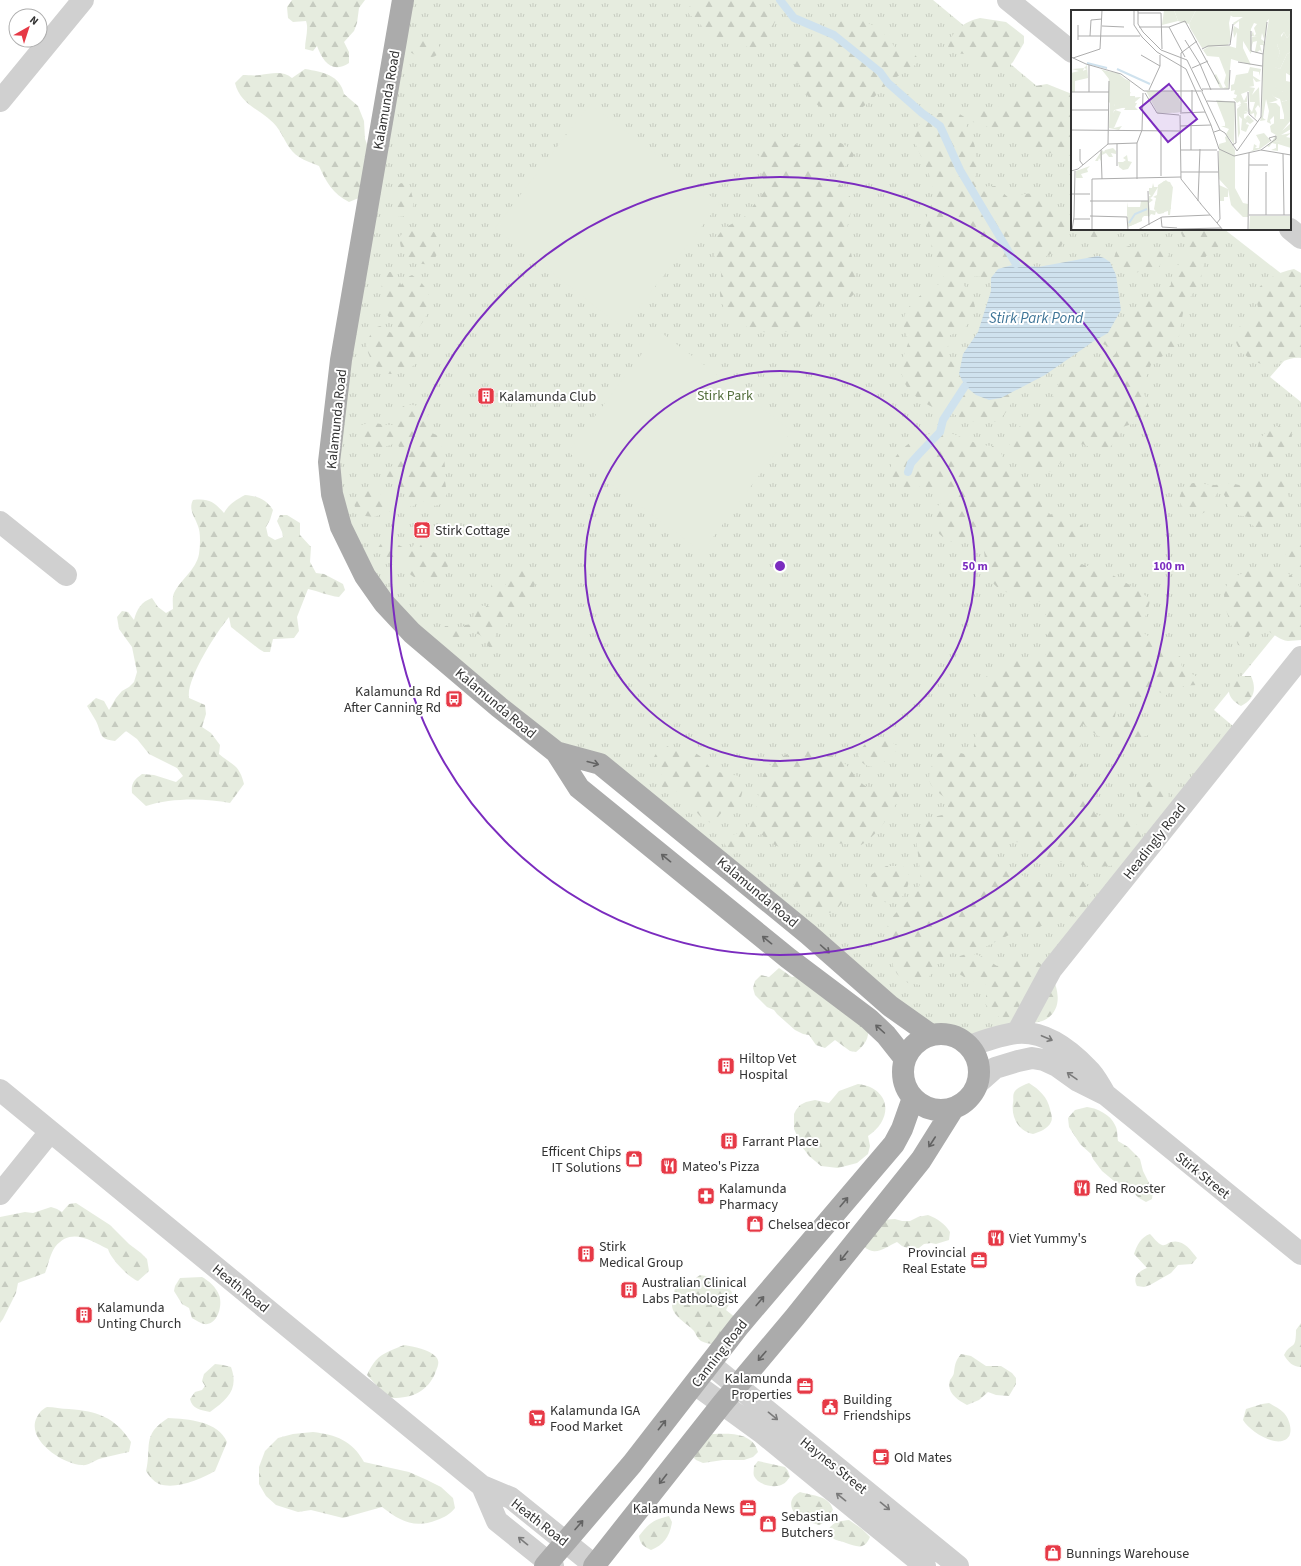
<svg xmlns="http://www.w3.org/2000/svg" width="1301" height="1566" viewBox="0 0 1301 1566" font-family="'Source Sans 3',sans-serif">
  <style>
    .grass { fill: url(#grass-tufts) }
    .forest { fill: url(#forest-firs) }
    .pitch { fill: #e6ecdf }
    .water { fill: url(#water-rules) }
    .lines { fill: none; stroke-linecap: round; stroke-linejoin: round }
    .stream { stroke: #cfe2ee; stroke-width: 8 }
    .minor { stroke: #d0d0d0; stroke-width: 22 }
    .major { stroke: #ababab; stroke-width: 22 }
    .oneway { stroke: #636363 }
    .oneway2 { stroke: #7a7a7a }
    .ring { fill: none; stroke: #7b2cbf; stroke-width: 2 }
    .labels { text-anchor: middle; stroke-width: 4; stroke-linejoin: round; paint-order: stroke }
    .street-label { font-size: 14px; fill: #333; stroke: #fff }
    .park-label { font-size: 14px; fill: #56703f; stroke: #fff }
    .poi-label { font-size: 14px; fill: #333; stroke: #fff; text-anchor: start }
    .water-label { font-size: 15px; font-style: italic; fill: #3f7597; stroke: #fff }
    .inset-river { fill: none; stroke: #cfe2ee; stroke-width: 2 }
    .inset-road { fill: none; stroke: #adadad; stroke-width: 1 }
    .view { fill: #7b2cbf; fill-opacity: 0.15; stroke: #7b2cbf; stroke-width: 2 }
    .inset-edge { fill: none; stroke: #333; stroke-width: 2 }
    .centre { fill: #7b2cbf; stroke: #fff; stroke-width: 2 }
    .ring-label { font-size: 12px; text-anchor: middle; font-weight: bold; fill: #7b2cbf; stroke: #fff; stroke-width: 4; stroke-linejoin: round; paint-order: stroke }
  </style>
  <defs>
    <pattern id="grass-tufts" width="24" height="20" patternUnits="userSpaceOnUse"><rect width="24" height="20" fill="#e6ecdf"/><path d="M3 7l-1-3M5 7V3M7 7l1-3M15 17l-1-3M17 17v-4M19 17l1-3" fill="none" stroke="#c6cbc0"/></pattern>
    <pattern id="forest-firs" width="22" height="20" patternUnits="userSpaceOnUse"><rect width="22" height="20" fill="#e6ecdf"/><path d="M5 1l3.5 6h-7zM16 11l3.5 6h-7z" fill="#c6cbc0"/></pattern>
    <pattern id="water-rules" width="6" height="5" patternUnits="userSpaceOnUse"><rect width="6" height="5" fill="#cfe2ee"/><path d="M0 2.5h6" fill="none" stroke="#b2c2cd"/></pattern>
  </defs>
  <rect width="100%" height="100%" fill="#fff"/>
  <path class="grass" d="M403,0H933L1072,115V229H1224L1301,289L1284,361L1270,377L1301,402V603L1214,710L1240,732L1017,1033L969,1046L958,1038L941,1034L600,764L556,752L399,620L332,494Z"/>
  <path class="forest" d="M292,0H365L359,8L357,23L354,31L344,42L349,52V63C332,74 323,62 317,46L313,51L305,49C305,40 309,29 306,21L293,22L288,18L287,7Z
    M693,0H764L776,20L763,46C749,51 739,44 727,35C713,46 709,36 701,25C698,21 693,18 689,14V8Z
    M848,18C866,18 887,32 895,48C906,46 913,51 919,60C912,71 902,73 892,80C884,86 868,105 861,108C857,110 852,110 849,110C842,111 827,111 822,108C818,106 813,101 810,98C791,81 790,61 806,42C817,29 834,25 848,18Z
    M980,18L1006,22L1024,36V43L1013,62L1005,70L997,75C987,70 980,59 972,56C962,52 956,56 948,48C950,32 965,21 980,18Z
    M416,37L436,40C450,60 421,62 409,51L408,45L411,40Z
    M305,69C323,72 340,75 344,94L358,106L364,121L365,139L371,155L366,195L349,202C333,194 326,182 319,166C313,163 305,161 299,157C289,151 285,139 279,130C266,110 241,108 235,83L243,75C248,75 254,76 260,75C271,74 282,70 292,78Z
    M1047,84L1072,94V156L1053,154L1024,144L1004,127H988L973,122L970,115L977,108L993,109L1006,104L1029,87Z
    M937,113H958L966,118C966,131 968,130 973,141C976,147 976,156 977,163C978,173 972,176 977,187L995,186L1010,199C1026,192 1039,188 1044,209C1052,210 1068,214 1067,225C1067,247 1055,254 1035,260C1032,261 1028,260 1025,261C1022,263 1020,268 1016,270C1010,274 1004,277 997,281C984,278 973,271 963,284L973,298L975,307L972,318L964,329L944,338L948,345L949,358L956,367L970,360L1019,389C1013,398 1009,411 1001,418C989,430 957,418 945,409L940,411C921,402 898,389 902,364C903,355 907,348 909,340C896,319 908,304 925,292C929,289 935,287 939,284C941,282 942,278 944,275C942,269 936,266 934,260C932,254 932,249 931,242C931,235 925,229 926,222C926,213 933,204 934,195C934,189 931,180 929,174C926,162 911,143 915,132C917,124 930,115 937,113Z
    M784,136L798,146C814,138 844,135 854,155L851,161L837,174L823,170L819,172L834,180L841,185L854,202L848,222L847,233L857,282L855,293L847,301C842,301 836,300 831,300C816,301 810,318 803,329C794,330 784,333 775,333C755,333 726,322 721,300C718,291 722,282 721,273C720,266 715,260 714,253C712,236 727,223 741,221L764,192L765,184L757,160C762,145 767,138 784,136Z
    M401,183L408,185C416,200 417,217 396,217L392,213C396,202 392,190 401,183Z
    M421,229L424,232H434C442,245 440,253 430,264C413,266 398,254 400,236C407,230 412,230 421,229Z
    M1078,229H1113C1108,235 1097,240 1089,236C1085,235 1081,231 1078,229Z
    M1182,229H1221C1225,242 1218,250 1206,256L1200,282L1184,307L1178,342L1172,351L1152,362L1142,388L1149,407C1142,422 1138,422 1123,427C1119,439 1113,446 1103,452L1077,442L1054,471L1034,473L1022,465L1009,450C1010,429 1024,420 1043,417C1053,400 1061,367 1081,358C1086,356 1104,358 1111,358L1116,353V348H1111L1103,344L1101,337L1107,328L1121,319L1130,322C1139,309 1148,290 1167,289L1171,285C1170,272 1181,261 1190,253L1181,233Z
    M1129,246L1144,252L1154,248L1167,247L1169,255L1156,270L1148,274L1140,271C1124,281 1107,268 1117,250Z
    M1294,269L1301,273V358C1289,356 1280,365 1268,365C1253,365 1227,346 1238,329C1243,321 1252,319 1259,312L1255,293C1264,279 1279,272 1294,269Z
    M389,272H393L397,274L401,285L408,277L412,275C429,287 435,300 424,320C422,324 417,328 416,333C416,339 421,348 420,354C418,365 410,369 400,371C397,372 395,374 391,374C377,373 367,356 366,343L374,328L380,326L393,334L398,328C396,322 391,321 388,316C379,304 378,283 389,272Z
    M406,405C416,404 421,407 428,414L427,423L429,432L442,437L444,440L441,446L444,459L445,467L444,475L447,493L445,500L439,505L433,506L421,500L412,507C405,505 408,497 407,491L392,484L386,478L387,473L394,463L399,446L396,443L376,450L363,442L358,434L362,425C373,420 382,426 393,425C394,415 397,409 406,405Z
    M1277,426L1286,428L1292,432C1290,446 1285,452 1275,460L1258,457C1255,442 1263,431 1277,426Z
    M940,432L953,434L981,445L993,446L1001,453L1007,469L1040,501L1045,513L1073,520L1083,526L1081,533L1075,537L1054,538L1051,543C1063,567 1086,562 1107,572C1122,580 1137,589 1150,599C1149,611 1143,619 1141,630C1147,637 1155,639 1162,643C1170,648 1176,654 1183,659L1181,665C1186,672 1194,674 1201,680L1197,685C1182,685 1178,688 1166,695L1159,692L1141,699L1122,697L1117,701L1115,717C1129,719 1145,718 1149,735C1134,740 1113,743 1098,736C1093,733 1089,727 1083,724L1079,730L1082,742L1079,750L1082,766L1069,781L1084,791L1092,800L1095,814C1110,820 1124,816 1136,824C1149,833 1140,853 1129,860C1121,865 1106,867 1097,867C1088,867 1078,863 1069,862C1063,861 1054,863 1048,861C1042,859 1027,846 1020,842L1002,843L997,850L996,860L1004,869L1015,871L1028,879L1039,882L1047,879L1071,878L1083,881L1091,890V899L1079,916H1068L1056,914L1048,923L1035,929L1009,935L983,948L958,949L936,964L928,979L921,985L908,983L897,974L893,966L892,956L886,934L888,925L894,915L917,892L921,881L916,837L925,819L942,815L948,809V800C943,796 937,792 933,787C924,779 933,762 938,754L951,750L964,754L973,751L977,730L983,721L976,700V688L983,679L997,669L1021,659L1037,660L1046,654L1048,640L1045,627L1046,613L1041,602C1022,595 994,596 987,572C984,561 986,553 981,542C956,543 948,547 932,525L934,510L950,493L922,486L913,489L901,488L889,479C890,474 890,466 893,461C902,445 922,433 940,432Z
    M1277,477L1283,478L1286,482V492L1290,498L1289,508L1284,513L1272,518L1270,525L1265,530C1255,529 1251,526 1248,517L1231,514C1226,506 1228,496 1220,490C1212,497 1210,517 1195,514C1189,513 1186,511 1182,506C1177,499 1181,493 1184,486L1193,483L1215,485L1230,483L1239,485Z
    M371,490C382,492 386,501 396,505V509L374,517L365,516L360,513L355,507L353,501L361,493Z
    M245,495C257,496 266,499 273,510L270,520L266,527L268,536L275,540L283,537L282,532L277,521L280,515H287L300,523V535L311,547L310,562L316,573L324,574L343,584L345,590L339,597C328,596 319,591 308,589L297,617L299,631L294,638L273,639L270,652H264L259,649L231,627L229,617C216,633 186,679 189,698L205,705L206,714L202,727L211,733L220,745L219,754C233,766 239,764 244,784L230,803C205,798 170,798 146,806L132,793C131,783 134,780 142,774L154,775L176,782L183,776L177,768L149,754L137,739L126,731L115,741C98,739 102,733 96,721C93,716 90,711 87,706L96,698L104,701L109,710L116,698L122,691L129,687L134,682L137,672L132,647L119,629L117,617L122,611L128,612L134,620C137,609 141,602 152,598L158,607L166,613L173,609C173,604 172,597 174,593C181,579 196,570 199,554C200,547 201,533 198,526C195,517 188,510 193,500C209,498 214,502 224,513C229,504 236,500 245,495Z
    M1301,526V577L1286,564L1285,552L1288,546L1297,539Z
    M383,541C394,540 400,547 410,550L416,542L420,543L425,552H433L441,555L448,561C449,570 442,588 429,584C426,584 424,581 421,580C415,578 409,575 406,569C404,566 406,563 407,561C393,552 385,565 377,549Z
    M526,568L535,571C538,575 536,578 535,583C533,596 522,606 510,609L508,623L505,627L495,634L498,645L496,650C484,650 489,635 472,632C462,639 454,643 443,637L442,632L445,626H451L459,630L465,625L473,624C474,620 473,616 474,613C476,603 488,605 494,609L497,608V603L490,591L492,582L498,583L504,587L514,573Z
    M1262,568C1282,570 1294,571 1301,591V640C1297,640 1292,641 1288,641C1273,639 1272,626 1252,631L1243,646L1238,645C1226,606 1205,578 1262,568Z
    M1240,676H1251C1257,689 1254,700 1241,706C1226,698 1224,685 1240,676Z
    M870,739C879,739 889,739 896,745L897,750C884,762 875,775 859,760C858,750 864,745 870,739Z
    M668,746L695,753L700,756L713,771L739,776C748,790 739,811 722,812L714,822L711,823C707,821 703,819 700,816C690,806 683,788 667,790L661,786L660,780L662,771L654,757L657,752Z
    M805,748C821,749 838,755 849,768C854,774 858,781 864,785C872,791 893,787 904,787C897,806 878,836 861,845L832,843L815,836L805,837L787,847H779L773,844L761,834L754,837L737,850C730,849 726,848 723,841C730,833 740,835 747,827C751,822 753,816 755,810C758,802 758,794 760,786C765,761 783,755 805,748Z
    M1153,781L1166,786C1173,800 1165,808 1152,813C1141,809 1138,805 1137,793C1141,786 1145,783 1153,781Z
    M820,862C835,864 845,875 854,886L849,895L834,912L814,915L803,908L798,903L793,886L796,878L802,869L809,863Z
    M886,866H903C909,871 910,877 908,885C900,919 854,896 870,876C874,872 881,869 886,866Z
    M969,953L981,956L997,966C1006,963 1019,955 1029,958C1059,965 1076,1025 1026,1023C1006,1023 1000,1020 986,1005V985L967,979L958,973L955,963L960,956Z
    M779,968L792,977L803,975L868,1030C869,1040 863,1046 856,1052L850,1051L835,1040L825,1048L816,1045L809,1035L803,1034L795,1030L777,1014L774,1010L767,1007L755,995L753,988L755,981L761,975L769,977Z
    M1029,1083C1040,1090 1047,1097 1050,1109C1051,1114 1053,1118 1051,1122C1048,1129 1039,1132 1033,1134C1018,1131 1011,1117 1013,1103C1014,1099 1012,1095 1015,1091C1018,1087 1024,1085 1029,1083Z
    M858,1084C891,1088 894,1119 868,1136L870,1146L868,1154L857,1163L838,1168L821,1166L809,1156L803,1148L794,1129V1114L796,1110L800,1105L806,1102L815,1100L829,1103L839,1091Z
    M1087,1107C1097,1108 1111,1115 1115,1125C1118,1130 1117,1135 1118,1141L1128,1147L1140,1159L1143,1171L1153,1191L1152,1199L1146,1202L1139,1198L1128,1188L1114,1181L1102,1171L1093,1159L1091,1154L1080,1144L1069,1127L1068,1118L1075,1110Z
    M76,1203L110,1225L129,1244L141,1253L147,1259L149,1271L138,1281C129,1278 110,1258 108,1249C90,1240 71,1227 55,1247C50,1254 48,1266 45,1273L18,1283L16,1293L3,1319L0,1323V1217L25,1212L33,1213L51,1207L57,1209L62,1212L69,1204Z
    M928,1215C938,1219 944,1223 950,1232L949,1240L936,1244L931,1243L924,1244L915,1251L902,1246L897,1242C884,1248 876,1257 863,1246L880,1220L895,1219L902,1221H910L918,1217Z
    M1150,1234C1153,1237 1158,1244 1162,1245C1166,1246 1167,1243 1171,1242C1183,1239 1190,1249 1197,1258L1192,1264L1178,1265L1171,1273L1150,1285L1144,1287L1137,1286C1132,1277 1139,1271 1147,1268L1134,1254C1137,1245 1141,1237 1150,1234Z
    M700,1275C712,1276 724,1283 732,1292L730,1302L726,1310L736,1318L714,1344C709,1344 705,1343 701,1341C697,1338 696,1334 694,1331C688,1324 677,1319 673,1310C670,1303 674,1289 678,1283H689Z
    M202,1277C209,1281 216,1287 219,1295C223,1304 218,1326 204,1324C200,1323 196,1320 192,1318L189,1308L182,1304L174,1291L175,1286L180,1278Z
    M1301,1323V1367C1293,1367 1288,1362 1284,1355C1291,1341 1296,1352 1296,1330Z
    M404,1345C414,1347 429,1349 436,1357C440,1361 438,1366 436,1371C428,1393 410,1399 388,1398L367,1375C377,1354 383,1354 404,1345Z
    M961,1354L971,1356L986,1366H1001L1012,1373L1016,1378V1384L1009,1396L996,1395L988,1392L979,1400L967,1405C958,1400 946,1393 950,1380C952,1377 954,1375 954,1372C955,1364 956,1360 961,1354Z
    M215,1364L223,1365L231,1367C239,1389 228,1399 210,1412C201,1410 192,1409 190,1399L195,1392L202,1390L205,1386L202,1381L204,1374Z
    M1269,1403C1274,1406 1280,1409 1284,1413C1291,1421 1295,1438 1282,1441C1270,1444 1249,1430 1243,1420L1246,1409L1262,1404Z
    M47,1407C54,1407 61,1409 69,1409C97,1411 115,1417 131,1442L129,1452C119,1454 109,1456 99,1459C94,1461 87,1466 82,1465C62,1464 25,1439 37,1417C40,1412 41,1410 47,1407Z
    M168,1418C188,1419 218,1421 227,1442L215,1471C201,1479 176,1490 159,1484C153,1481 149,1476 146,1471C152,1447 141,1435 168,1418Z
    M313,1432C336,1435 352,1440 364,1462L409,1472L427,1480L441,1487L453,1498L455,1508C449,1515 445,1517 437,1520C414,1529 400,1521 382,1507L343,1518L311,1510L298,1512L276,1505L266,1496L259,1484V1467L265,1451L278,1438L293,1434Z
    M707,1434C725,1434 752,1430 758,1452L753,1457L744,1460H723L703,1463L696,1460L692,1456Z
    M758,1461L785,1467L788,1471L790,1477C788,1479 786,1483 783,1484C775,1489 758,1485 754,1476C753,1473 754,1469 754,1466Z
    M800,1492C813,1496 829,1495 833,1510L825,1522L819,1525C814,1523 808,1522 803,1520C791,1513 785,1500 800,1492Z
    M669,1516L672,1522C670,1536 664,1545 651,1550C644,1547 640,1544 639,1536C649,1523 653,1520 669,1516Z
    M849,1520L862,1529L870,1537C864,1551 856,1546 846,1543C836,1539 833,1542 828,1530C833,1522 839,1521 849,1520Z"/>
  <path class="pitch" d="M590,104L720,203L623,328L495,228Z
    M659,331L792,431L702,552L568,452Z"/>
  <path class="water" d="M1098,256L1104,258L1110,262L1116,275L1121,310L1108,333L1094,341L1045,375L1001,398L989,400L976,395L965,386L959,374L963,354L978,332L991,291V278L998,269L1016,264L1038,267Z"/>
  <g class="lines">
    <path class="stream" d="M780,0L794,18L834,35L880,72L888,83L922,113L940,126L960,170L1016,264
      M908,472L911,463L919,454L940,432L943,420L965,386"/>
    <path class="minor" d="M1008,0L1072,52
      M0,101L83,0
      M1290,229L1301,238
      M0,522L66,575
      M1017,1033L1051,970L1301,657
      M969,1046C984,1041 1000,1035 1016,1033C1044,1030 1070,1050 1088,1069C1095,1075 1100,1086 1105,1094
      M978,1083L995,1068L1018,1061L1032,1058L1044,1060L1057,1066L1078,1081L1106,1095L1301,1254
      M0,1090L482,1486L511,1498L594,1565
      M0,1194L50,1132
      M710,1364L958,1566
      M695,1384L761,1432L925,1566
      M482,1486L497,1521L553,1566"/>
    <path class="major" d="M403,0L341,360L329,462L332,494L341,527L365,576L384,603L412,633L499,707L556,752L579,788L788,958L869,1019L886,1035L905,1059
      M556,752L600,764L808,934L890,1006L931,1035
      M903 1072a38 38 0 1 1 76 0a38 38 0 1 1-76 0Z
      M545,1566L632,1464L739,1326L894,1144L902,1129L913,1098
      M594,1566L722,1404L795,1317L921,1160L953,1109"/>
  </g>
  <defs><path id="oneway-shaft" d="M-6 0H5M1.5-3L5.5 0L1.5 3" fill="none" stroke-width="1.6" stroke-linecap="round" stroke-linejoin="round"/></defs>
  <g class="oneway">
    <use href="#oneway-shaft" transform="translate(593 763) rotate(15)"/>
    <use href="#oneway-shaft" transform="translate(666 858) rotate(-141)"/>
    <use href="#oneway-shaft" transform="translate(767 940) rotate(-141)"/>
    <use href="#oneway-shaft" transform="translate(825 949) rotate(42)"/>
    <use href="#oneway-shaft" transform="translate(880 1029) rotate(-138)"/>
    <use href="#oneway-shaft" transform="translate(932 1142) rotate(123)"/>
    <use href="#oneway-shaft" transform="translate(844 1202) rotate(-50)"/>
    <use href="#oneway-shaft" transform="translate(844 1256) rotate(129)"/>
    <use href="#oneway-shaft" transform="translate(760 1301) rotate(-50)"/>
    <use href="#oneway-shaft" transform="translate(762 1356) rotate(130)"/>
    <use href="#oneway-shaft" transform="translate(662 1425) rotate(-52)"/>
    <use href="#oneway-shaft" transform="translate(663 1479) rotate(128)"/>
    <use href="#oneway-shaft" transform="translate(579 1525) rotate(-49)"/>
  </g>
  <g class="oneway2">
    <use href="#oneway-shaft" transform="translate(1047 1038) rotate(23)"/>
    <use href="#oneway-shaft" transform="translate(1072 1076) rotate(-145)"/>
    <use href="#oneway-shaft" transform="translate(773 1416) rotate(39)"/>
    <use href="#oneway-shaft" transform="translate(841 1497) rotate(-141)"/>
    <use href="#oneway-shaft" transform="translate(885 1506) rotate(39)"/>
    <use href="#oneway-shaft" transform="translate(523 1541) rotate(-141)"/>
  </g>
  <g class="ring">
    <circle cx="780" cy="566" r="195"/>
    <circle cx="780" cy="566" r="389"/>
  </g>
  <defs>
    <symbol id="building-square" viewBox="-11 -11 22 22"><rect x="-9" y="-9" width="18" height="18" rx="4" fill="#e63946" stroke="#fff"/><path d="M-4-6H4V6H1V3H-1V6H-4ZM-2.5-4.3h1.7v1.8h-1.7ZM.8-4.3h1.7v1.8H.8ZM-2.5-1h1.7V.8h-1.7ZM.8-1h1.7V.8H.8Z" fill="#fff"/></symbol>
    <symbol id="museum-square" viewBox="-11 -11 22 22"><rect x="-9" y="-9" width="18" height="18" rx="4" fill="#e63946" stroke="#fff"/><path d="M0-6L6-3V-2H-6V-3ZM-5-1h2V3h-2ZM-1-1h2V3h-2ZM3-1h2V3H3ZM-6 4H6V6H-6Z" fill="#fff"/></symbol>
    <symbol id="bus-square" viewBox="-11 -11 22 22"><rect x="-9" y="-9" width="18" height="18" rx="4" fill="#e63946" stroke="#fff"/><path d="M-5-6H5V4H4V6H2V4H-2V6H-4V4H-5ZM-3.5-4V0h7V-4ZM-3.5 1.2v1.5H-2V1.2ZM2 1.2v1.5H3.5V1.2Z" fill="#fff"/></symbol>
    <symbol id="shop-square" viewBox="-11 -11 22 22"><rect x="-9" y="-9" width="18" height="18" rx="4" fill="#e63946" stroke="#fff"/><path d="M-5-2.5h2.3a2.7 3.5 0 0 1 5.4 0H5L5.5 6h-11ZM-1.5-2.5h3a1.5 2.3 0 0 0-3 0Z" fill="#fff"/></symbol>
    <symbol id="restaurant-square" viewBox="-11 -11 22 22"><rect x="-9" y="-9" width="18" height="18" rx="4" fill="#e63946" stroke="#fff"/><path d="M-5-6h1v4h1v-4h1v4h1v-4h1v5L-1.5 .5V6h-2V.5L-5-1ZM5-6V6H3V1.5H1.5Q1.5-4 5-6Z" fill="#fff"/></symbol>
    <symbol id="pharmacy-square" viewBox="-11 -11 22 22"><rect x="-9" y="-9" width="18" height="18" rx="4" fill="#e63946" stroke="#fff"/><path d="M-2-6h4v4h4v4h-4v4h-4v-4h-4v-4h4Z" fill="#fff"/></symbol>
    <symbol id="office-square" viewBox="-11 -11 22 22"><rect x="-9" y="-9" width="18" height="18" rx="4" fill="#e63946" stroke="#fff"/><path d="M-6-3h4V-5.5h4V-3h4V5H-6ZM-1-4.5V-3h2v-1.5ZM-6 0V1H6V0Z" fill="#fff"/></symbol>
    <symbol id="civic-square" viewBox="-11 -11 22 22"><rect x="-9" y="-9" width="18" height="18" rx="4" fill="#e63946" stroke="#fff"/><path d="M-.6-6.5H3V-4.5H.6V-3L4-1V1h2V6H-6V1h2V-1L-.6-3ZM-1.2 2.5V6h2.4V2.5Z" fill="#fff"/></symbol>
    <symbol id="supermarket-square" viewBox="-11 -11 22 22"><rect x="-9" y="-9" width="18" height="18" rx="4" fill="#e63946" stroke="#fff"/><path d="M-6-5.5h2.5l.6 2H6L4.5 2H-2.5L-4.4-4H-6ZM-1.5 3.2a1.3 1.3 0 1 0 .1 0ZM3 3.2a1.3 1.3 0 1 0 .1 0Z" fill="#fff"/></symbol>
    <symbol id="cafe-square" viewBox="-11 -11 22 22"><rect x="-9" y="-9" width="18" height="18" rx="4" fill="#e63946" stroke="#fff"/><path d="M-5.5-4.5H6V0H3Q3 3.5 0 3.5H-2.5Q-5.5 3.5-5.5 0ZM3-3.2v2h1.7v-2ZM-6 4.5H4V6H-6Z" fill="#fff"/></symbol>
  </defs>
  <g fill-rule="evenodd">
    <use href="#building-square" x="476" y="386" width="20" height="20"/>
    <use href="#museum-square" x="412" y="520" width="20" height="20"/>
    <use href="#bus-square" x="444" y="689" width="20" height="20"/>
    <use href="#building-square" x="716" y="1056" width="20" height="20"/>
    <use href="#building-square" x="719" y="1131" width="20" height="20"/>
    <use href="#shop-square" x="624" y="1149" width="20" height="20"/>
    <use href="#restaurant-square" x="659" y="1156" width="20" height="20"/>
    <use href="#restaurant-square" x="1072" y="1178" width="20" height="20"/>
    <use href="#pharmacy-square" x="696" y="1186" width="20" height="20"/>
    <use href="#shop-square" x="745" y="1214" width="20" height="20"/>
    <use href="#restaurant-square" x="986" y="1228" width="20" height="20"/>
    <use href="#building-square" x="576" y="1244" width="20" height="20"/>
    <use href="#office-square" x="969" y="1250" width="20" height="20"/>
    <use href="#building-square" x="619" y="1280" width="20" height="20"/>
    <use href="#building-square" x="74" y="1305" width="20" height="20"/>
    <use href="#office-square" x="795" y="1376" width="20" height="20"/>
    <use href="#civic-square" x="820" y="1397" width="20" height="20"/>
    <use href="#supermarket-square" x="527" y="1408" width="20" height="20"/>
    <use href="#cafe-square" x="871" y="1447" width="20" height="20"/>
    <use href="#office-square" x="738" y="1498" width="20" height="20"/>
    <use href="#shop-square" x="758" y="1514" width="20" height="20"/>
    <use href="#shop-square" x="1043" y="1543" width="20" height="20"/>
  </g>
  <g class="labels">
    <g class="street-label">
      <text transform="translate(386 100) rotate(-80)" y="5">Kalamunda Road</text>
      <text transform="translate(336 419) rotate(-84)" y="5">Kalamunda Road</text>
      <text transform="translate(496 703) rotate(40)" y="5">Kalamunda Road</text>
      <text transform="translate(1154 841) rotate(-52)" y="5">Headingly Road</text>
      <text transform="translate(758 892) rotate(40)" y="5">Kalamunda Road</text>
      <text transform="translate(1203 1175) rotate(39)" y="5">Stirk Street</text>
      <text transform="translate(241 1288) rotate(39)" y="5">Heath Road</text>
      <text transform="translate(719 1353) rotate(-52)" y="5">Canning Road</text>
      <text transform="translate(834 1465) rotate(39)" y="5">Haynes Street</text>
      <text transform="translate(540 1522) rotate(38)" y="5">Heath Road</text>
    </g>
    <g class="park-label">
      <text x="725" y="400">Stirk Park</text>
    </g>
    <g class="poi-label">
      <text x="499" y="401">Kalamunda Club</text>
      <text x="435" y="535">Stirk Cottage</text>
      <text x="441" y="696" text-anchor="end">Kalamunda Rd<tspan x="441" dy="16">After Canning Rd</tspan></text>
      <text x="739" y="1063">Hiltop Vet<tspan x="739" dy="16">Hospital</tspan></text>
      <text x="742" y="1146">Farrant Place</text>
      <text x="621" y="1156" text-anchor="end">Efficent Chips<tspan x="621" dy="16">IT Solutions</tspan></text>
      <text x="682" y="1171">Mateo's Pizza</text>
      <text x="719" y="1193">Kalamunda<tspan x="719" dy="16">Pharmacy</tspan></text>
      <text x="1095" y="1193">Red Rooster</text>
      <text x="768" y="1229">Chelsea decor</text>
      <text x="1009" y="1243">Viet Yummy's</text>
      <text x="599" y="1251">Stirk<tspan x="599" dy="16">Medical Group</tspan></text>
      <text x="966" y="1257" text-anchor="end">Provincial<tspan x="966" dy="16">Real Estate</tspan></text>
      <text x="642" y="1287">Australian Clinical<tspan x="642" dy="16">Labs Pathologist</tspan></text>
      <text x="97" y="1312">Kalamunda<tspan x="97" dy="16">Unting Church</tspan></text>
      <text x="792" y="1383" text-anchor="end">Kalamunda<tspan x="792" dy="16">Properties</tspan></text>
      <text x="843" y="1404">Building<tspan x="843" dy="16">Friendships</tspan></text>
      <text x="550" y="1415">Kalamunda IGA<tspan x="550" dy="16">Food Market</tspan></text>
      <text x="894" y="1462">Old Mates</text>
      <text x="735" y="1513" text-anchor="end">Kalamunda News</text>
      <text x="781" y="1521">Sebastian<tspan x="781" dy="16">Butchers</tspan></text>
      <text x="1066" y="1558">Bunnings Warehouse</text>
    </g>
    <g class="water-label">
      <text x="1036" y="323">Stirk Park Pond</text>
    </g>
  </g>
  <g transform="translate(1071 10)">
    <rect width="220" height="220" fill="#fff"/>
    <path d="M93,0H103L107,11L91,15ZM125,0H161L158,13L160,30L157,35L131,38L119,18L118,14ZM213,22L216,28L220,23V42L216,44L209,59L203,57L209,42L206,35ZM29,59L59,71V86H64V99L46,97L45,99L43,100L44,95L37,92L38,65ZM204,76L212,82L211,92L217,90L216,101L220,110L211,121L220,113V119L210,125L220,123L215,127L220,128V133L201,131L205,125L200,122L199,116L205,112V93L209,97V109H213V105L209,89L201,86ZM75,81H104V83H108L110,102L87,104ZM95,170L102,177L99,205H97V201L87,204L83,199L85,188L82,187L86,185L87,175ZM70,191H77V206H71V211L57,217L56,192L57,197H69Z" fill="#e6ecdf"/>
    <path d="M103,0H125L118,14L107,11ZM161,0H220V23L216,28L213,22L210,25L211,29L206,35L209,42L204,57L209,59L216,44L220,42V66L215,63V71L220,72V107L216,109V90L212,92L208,87L212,82L206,80L204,76L207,84L201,85L207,90L198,93H205L208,109L205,114L208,116L206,119L203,120L200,115L203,114V106L199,110L200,114L196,112L198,101L195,89L192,108L195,110L189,111L191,104L192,45L198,9L196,11L194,26L193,29L191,23L190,29L194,32L191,34L194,33L192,38V35H189L191,43L189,40L185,43L184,41L186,31L182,32L180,38L181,27H186L180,26L182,21L183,26L185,24L183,18L186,14L183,13L180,19V44L172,31V38L180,55L160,49L157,79L149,78L143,66L145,64L152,78L155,77L153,73L155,65L148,47L136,46L132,40L137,37L158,36L165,38L166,22L163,28L162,20L163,16L168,19V11L163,15L162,13L172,7H162L159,5ZM16,55L17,68L4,71V82H0V63L8,61L1,59L13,58L12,61L16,59L13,58ZM179,57L190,59L188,66V62L182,61V66L190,71L185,72L182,68L183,76L178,77L184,78L181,85L188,77L189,98L187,95L184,99L186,103L184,109L183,103L180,104L181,106L178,103V98L181,102L184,92H179V97L178,81L170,84L173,91L176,85V92L172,93H176L177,102L173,101L177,103L173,104V108L177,110L174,108L177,105L183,111L179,114L176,112L175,114L178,115L175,122L170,120L171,109L168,106L169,123L167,128L166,99L170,95L166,96L170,94L169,91L166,93L162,88H165L166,85L163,84L164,80L160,81V75L163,74L165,65L177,63ZM31,60L47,63L59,73L57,80L60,83L55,85L56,88L70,87L64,92H58L66,93L64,97L67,100H53L55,97L43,100L40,114L43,118L51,116L48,120L38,118L39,91L42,92L43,88L49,89V93H43L45,99V95L48,97L49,92H53L49,86L46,88V86L44,88L42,86H38L40,85L38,69ZM94,81V84L98,83L96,89H99L100,81V90L108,91L106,95L109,94V102L102,103L104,93L97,92L92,84ZM145,90L164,92L163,134L155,124L158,119L150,116H154V113ZM193,123L200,131L189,139L178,142L182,140L183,134L186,136L184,138H188L189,132L185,125ZM156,126L164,140V178L172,193L177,194V207H172L160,195L157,179L148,169V134L155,132L154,127ZM201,131L219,132L220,138L207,134V141L200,140L205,138V134L201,133L198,137L196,136ZM42,138L45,141V144L40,143L42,147H38L35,143L31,145L30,151L28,148L27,151H24L31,140L33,142L34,140ZM56,145L57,151L61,152L57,159L52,160L48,157L47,152H52L55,150L52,148ZM19,156L16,159L17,162L10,164L12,168H5V161ZM82,173L83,177H87L81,187L79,188L82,190L78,193L79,200L85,201L84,205L80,204L78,207L75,204L70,209L68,205L64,208L66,205H63L61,213L64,211L66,213L59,216L58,210L61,208L56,207V197L66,200L64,197L70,198L75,194L70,196V192L75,191L77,198L78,186H80L78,184V178H81ZM179,206H220V220H178Z" fill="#e6ecdf"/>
    <path d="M44,100L50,102L43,118L40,116V106ZM93,171L99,172L101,176L98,185L100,199H94L93,203L88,204L84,193L88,185L87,177ZM148,175L157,179V187H153V191H149Z" fill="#e6ecdf"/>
    <path class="inset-river" d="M16,53L36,58M46,59L79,74M58,213L64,204L76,199"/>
    <path class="inset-road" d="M63,0V15L71,27L86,42L115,59L140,115L109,116M67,0V14L72,22L90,40L116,50L130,79M67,3H90M90,3L91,39M7,15V30M31,16L53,17M68,17H98L114,11L148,74M98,17L114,47M180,21V41L192,44M7,26H69M19,26L20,10L31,9M114,30L129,54L140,80M131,39L137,36L159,35L162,14M70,45L89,56M0,47L15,54L50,64L73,81M2,48L29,39L31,0M167,52L191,56M121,58L137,51M131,79H158L159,60M78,80L89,56V45M121,80V102M73,81H132L130,79M0,82H38M18,82V55M131,82L149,120M177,82L178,104L187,112M74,83L86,103L108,105M136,91L164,92L165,133L161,135M0,100H37M110,102V43L126,31M109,103L134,102M109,105L110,169L130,194M140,115L148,139M120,116V140M0,120L109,121M143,122L149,120L154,123L166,141L190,107L192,45L196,12M37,134L38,71M9,139V151L12,155M148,139L163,146L190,140L220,145M30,140L31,169M110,140H146M190,140L205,129V126L198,128L200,131M212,144L213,205M178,155H197M46,156V134M0,161L7,159L37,134L66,133M110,162H147M195,162V205M90,166V121M66,169V133L71,120L72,83M77,181L78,215M0,184H19M19,191H77M127,191L129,139M129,193L152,220M178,205H220M19,206L56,207L57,220M90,207L91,217L106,218M3,209H19M146,213L149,209L147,141M106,219L150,218M1,220L3,207L4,161M21,220V169L110,167M67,220L91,207L139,205M157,220H170M177,220L178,143"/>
    <path class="view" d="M98,74L126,109L97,132L69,98Z"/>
    <rect width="220" height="220" class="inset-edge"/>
  </g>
  <circle cx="780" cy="566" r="6" class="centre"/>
  <g class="ring-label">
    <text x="975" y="570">50 m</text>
    <text x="1169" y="570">100 m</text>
  </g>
  <g transform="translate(28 28) rotate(39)"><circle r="19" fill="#ffffff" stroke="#adadad"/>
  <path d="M0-3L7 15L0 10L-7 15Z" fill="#e63946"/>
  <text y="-6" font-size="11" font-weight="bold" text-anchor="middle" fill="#333333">N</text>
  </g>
</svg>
